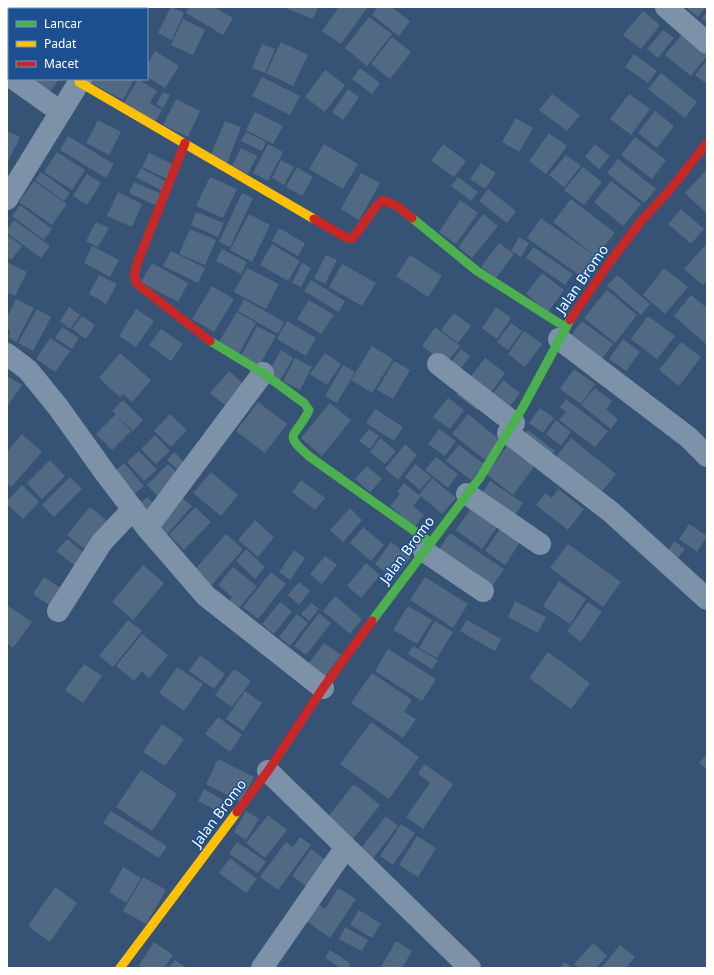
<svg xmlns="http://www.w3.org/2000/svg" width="714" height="975" viewBox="0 0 714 975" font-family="'Noto Sans',sans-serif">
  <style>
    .building { fill: #526984 }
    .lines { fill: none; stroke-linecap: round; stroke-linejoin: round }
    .street { stroke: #7d92a8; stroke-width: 22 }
    .fast { stroke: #4caf50; stroke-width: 9 }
    .slow { stroke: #ffc107; stroke-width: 9 }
    .jam { stroke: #c62828; stroke-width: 9 }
    .labels { text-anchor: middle; stroke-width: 3; stroke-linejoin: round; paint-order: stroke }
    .street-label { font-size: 14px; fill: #fff; stroke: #1b4f8f }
  </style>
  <rect width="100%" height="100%" fill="#365274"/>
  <path class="building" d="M7,7H18L21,9H9V29L7,28Z
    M71,7H82L85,9H70Z
    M171,7L184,13L172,40L158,33Z
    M189,7H214L233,18L223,35L186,13Z
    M283,7H318L313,19Z
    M339,7H368L341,44L322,31Z
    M378,7H391L410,21L399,36L372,15Z
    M686,7H706L698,17Z
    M643,11L660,25L641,49L623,35Z
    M707,12V22L702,18Z
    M369,17L392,34L367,66L345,48Z
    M183,19L205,30L193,55L171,45Z
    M663,30L674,38L658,58L647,49Z
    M683,33L707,52V56L691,76L665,55Z
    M392,37L411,52L390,79L371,64Z
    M281,42L308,55L293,86L266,73Z
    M7,43L9,44V70L7,69Z
    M262,44L275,49L265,73L252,68Z
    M155,51L179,66L165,88L147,77V65Z
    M634,54L657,71L648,83L625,67Z
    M707,60V84L695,75Z
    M360,68L380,83L372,94L352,79Z
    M325,70L345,85L325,112L305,97Z
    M661,73L697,102L685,118L648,89Z
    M262,77L300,96L290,115L252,96Z
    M34,79H59L46,97L30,86Z
    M84,79H134L123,100Z
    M138,79L157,91L150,103L162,110L155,122L124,103Z
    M348,89L359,97L343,120L332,112Z
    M163,92L170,95L163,108L156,104Z
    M552,94L580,115L567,131L539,110Z
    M629,94L650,109L631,135L610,119Z
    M176,99L200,111L188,137L163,125Z
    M655,111L674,126L657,148L638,133Z
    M255,112L283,126L273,144L246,130Z
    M516,118L533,128L519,152L502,142Z
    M98,120L121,132L109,155L86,143Z
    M225,121L241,127L227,164L210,157Z
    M7,131L20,137L7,163Z
    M246,132L266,142L262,151L241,141Z
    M549,133L567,146L546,174L529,161Z
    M68,136L114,164L106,178L60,150Z
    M635,137L666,160L652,179L621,155Z
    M268,144L283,152L268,181L253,173Z
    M324,144L358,164L343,189L309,169Z
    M443,144L466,161L454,177L431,161Z
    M595,144L610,156L599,169L585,157Z
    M241,148L257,156L248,174L232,166Z
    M57,152L85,170L72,190L44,172Z
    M149,153L174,165L167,179L142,167Z
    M566,155L581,166L564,187L549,175Z
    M618,159L656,189L644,203L607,173Z
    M281,160L294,167L284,185L272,178Z
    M481,163L496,173L485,189L470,179Z
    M297,167L313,177L302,196L286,187Z
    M583,167L602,182L584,205L564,190Z
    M141,168L167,182L162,191L136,177Z
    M707,169V214L685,193Z
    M41,172L70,193L64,201L35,180Z
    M361,173L380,183L359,220L341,209Z
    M87,174L101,183L87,205L73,196Z
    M210,177L237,189L223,218L196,206Z
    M458,177L478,192L471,201L451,186Z
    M34,181L67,204L52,225L19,202Z
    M611,181L641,204L623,226L594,202Z
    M134,182L162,194L157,206L129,193Z
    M488,189L516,211L507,223L479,201Z
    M118,192L142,204L132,227L107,216Z
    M242,193L253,198L230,247L219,242Z
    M571,199L615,233L596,257L553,222Z
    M460,200L478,213L456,244L439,232Z
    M20,205L52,229L44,240L12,216Z
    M681,209L704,229L691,244L668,224Z
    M196,212L224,223L218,237L191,225Z
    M249,214L270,225L252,262L230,250Z
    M483,214L498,226L472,258L458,247Z
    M541,218L599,259L585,279L527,238Z
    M14,220L50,246L41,258L7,233V230Z
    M96,222L109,228L98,247L86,241Z
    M279,228L305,243L298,256L272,241Z
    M190,229L216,240L205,265L179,254Z
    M7,235L22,246L11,260L7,257Z
    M519,237L529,243L521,257L511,251Z
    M499,243L514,254L496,278L481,267Z
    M707,243V281L703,285L684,269Z
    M272,244L300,261L288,281L260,265Z
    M92,246L119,260L110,277L84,263Z
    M533,247L573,274L565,285L526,258Z
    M222,249L247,262L241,274L216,261Z
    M171,251L205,268L198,283L163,266Z
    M326,255L337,260L325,284L314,278Z
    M410,255L442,276L428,297L396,276Z
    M7,262L27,272L15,296L7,292Z
    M152,263L188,283L178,302L141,282Z
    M302,263L311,268L301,287L292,283Z
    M342,264L376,283L362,306L329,287Z
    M247,268L279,284L266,309L234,292Z
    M664,268L688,287L665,314L643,295Z
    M542,273L564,290L548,312L526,294Z
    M99,275L117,284L106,304L89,294Z
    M617,275L650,304L641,315L607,286Z
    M311,280L345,301L339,312L304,291Z
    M212,286L234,299L214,332L192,319Z
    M607,290L637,315L615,343L584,318Z
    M691,295L707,308V345L674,316Z
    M16,299L34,308L16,342L8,337L11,331L7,329V317Z
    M244,299L284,322L278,334L238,311Z
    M309,300L334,315L321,334L297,319Z
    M69,307L80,315L70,329L60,321Z
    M496,307L511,318L497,339L482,328Z
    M37,309L51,317L33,351L18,343Z
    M136,309L154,321L136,347L119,336Z
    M237,312L256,323L237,357L217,345Z
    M454,313L471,326L458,343L441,330Z
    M82,316L95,325L86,339L72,329Z
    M648,316L675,336L657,359L631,339Z
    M287,321L316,338L306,356L277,339Z
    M582,321L613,344L598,364L567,341Z
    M511,323L522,331L508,350L497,342Z
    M257,326L276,336L259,366L241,356Z
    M62,327L79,338L72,349L55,338Z
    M435,327L460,346L446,364L422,346Z
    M161,329L183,344L171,361L149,345Z
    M524,331L542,344L525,367L508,354Z
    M50,338L70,351L55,372L36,359Z
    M623,339L640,352L626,371L609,359Z
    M681,342L701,357L679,386L659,370Z
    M372,346L393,359L372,393L351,380Z
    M461,349L470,356L458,372L449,365Z
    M281,350L293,358L280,380L268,373Z
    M120,353L151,380L132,402L123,394L120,397L99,378Z
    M325,353L341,364L327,385L310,374Z
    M295,358L312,367L300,390L283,381Z
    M485,358L505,373L486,400L465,384Z
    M394,361L410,370L393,399L377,390Z
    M343,365L355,372L337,403L325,396Z
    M574,369L595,384L581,404L560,389Z
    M229,371L244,384L226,406L210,393Z
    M7,376L22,385L7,407Z
    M503,380L520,393L505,413L488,400Z
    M464,386L484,402L477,410L457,395Z
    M595,388L612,401L606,409L618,419L611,429L581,405Z
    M448,398L464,410L450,429L433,417Z
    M566,399L608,431L595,447L559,420L566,412L560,407Z
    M123,400L143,420L133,431L117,416L131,431L112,450L96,434L116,414L112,411Z
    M258,402L287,424L265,453L236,431Z
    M330,403L351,420L322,456L301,438Z
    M540,408L554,418L543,433L529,423Z
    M375,409L403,427L394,441L366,423Z
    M170,414L187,430L171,447L154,431Z
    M468,414L501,441L485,460L452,434Z
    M556,420L571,432L561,446L546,434Z
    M369,429L379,436L370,449L359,441Z
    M439,429L456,441L445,456L428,444Z
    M528,430L555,451L547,461L520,440Z
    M22,434L42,452L11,487L7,483V452Z
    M155,435L170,451L156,464L141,449Z
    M380,438L396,451L385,464L370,452Z
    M571,438L616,474L597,498L552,462Z
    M510,442L537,463L513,495L486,474Z
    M405,444L417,455L398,480L385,469Z
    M459,445L484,464L471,480L446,461Z
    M139,451L157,470L144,481L127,462Z
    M174,452L191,469L184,476L167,460Z
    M436,457L458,474L448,488L425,470Z
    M50,460L65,476L42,499L27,483Z
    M124,463L144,486L132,496L113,473Z
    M168,464L182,478L161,500L147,485Z
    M415,464L431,477L420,490L405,477Z
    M367,466L382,479L370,492L355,479Z
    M211,472L238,495L221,516L193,493Z
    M70,477L82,489L54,517L42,505Z
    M432,478L456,498L442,514L421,496L413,506L424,515L414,527L390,506L400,494L397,492L404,483L419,495Z
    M301,480L325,498L315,510L292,492Z
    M490,481L523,503L511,521L479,498Z
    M22,485L39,502L23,519L7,504V501Z
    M558,489L584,509L568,530L536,505L545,493L552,498Z
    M179,496L192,506L163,539L150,528Z
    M147,497L159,509L147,521L135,509Z
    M90,507L110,523L87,551L67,535Z
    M195,507L211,522L184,550L169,535Z
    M472,507L498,526L482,549L456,530Z
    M350,508L362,520L343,542L330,530Z
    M255,520L274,537L258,557L238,540Z
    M689,524L707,536L697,552L679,539Z
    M502,526L522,539L505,565L485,551Z
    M363,527L384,545L371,561L350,543Z
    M450,533L504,569L491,588L437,552Z
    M226,534L243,549L209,588L192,573Z
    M67,539L88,556L78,568L56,551Z
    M674,541L685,549L678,558L668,551Z
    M391,542L411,557L394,579L375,564Z
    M568,544L621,582L603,607L550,568Z
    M246,549L265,567L255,579L236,561Z
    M294,550L305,558L290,580L279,572Z
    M325,556L337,565L322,584L310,574Z
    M366,563L380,575L361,598L347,586Z
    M143,565L164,583L133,620L112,602Z
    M233,567L257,586L234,614L225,606L232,597L218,585Z
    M271,572L286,584L258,619L243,607Z
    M44,577L66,592L55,609L33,594Z
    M425,577L468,604L453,628L410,600Z
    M559,581L586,599L570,624L543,606Z
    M299,582L310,591L299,605L288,595Z
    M335,596L362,619L350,634L323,611Z
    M515,601L546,617L538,633L508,617Z
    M280,602L292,611L274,634L262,624Z
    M588,602L602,612L581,642L567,631Z
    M311,603L319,609L309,621L301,614Z
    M7,605L32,622L13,648L7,643Z
    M408,606L432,620L417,644L393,630Z
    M319,613L331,623L306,655L294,646Z
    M297,614L308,623L290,646L279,637Z
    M128,620L142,631L113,667L99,656Z
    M467,620L501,639L495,651L460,631Z
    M435,621L453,632L437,658L419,648Z
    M142,634L168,655L149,678L142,671L134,681L116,666Z
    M324,643L341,655L322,680L306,667Z
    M413,646L438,660L432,669L408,654Z
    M388,649L436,679L422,701L375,671Z
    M548,652L590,683L571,709L529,678Z
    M200,655L225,674L214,689L189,671Z
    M84,664L102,676L83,703L65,690Z
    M177,667L203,684L184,711L159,693Z
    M234,669L251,681L232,707L215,695Z
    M372,673L412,700L404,712L416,719L403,738L351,703Z
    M245,691L262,703L243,731L226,719Z
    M218,717L242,735L230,752L205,734Z
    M371,722L419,757L389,799L340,764Z
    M162,724L184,739L165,766L143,752Z
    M707,754V769L699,763Z
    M218,759L254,777L241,802L206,784Z
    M424,764L453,784L423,829L406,817L430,783L418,774Z
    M141,770L177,794L152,831L116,807Z
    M354,784L380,805L350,843L324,822Z
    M204,789L223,800L217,811L198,801Z
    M111,811L167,846L159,858L103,823Z
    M246,811L259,819L246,840L234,832Z
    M268,815L287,830L265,858L246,843Z
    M386,816L398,826L371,861L358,852Z
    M401,824L415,833L393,865L380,856Z
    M417,836L436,848L418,877L399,865Z
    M300,837L311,845L278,890L260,877L286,842L293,847Z
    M237,842L266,861L258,873L229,854Z
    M311,849L329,863L310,889L292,876Z
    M230,858L257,879L246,893L219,873Z
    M123,867L141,878L126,903L109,892Z
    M143,877L166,890L146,924L123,911Z
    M55,887L77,903L50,942L28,926Z
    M338,888L356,899L330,938L302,918L313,901L325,909Z
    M359,910L381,924L372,938L350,925Z
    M345,927L368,940L362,951L339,939Z
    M396,941L412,951L402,968H384L381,967Z
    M154,942L173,955L164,968H142L139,965Z
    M593,943L607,956L596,968H579L574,964Z
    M620,945L635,957L626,968H604L602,967Z
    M330,950L350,963L348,968H341L325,958Z
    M175,960L187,968H169Z
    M565,962L572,968H560Z"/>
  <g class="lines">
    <path class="street" d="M24,7L27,9
      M666,7L707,43
      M122,9L123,7
      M14,79L61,112
      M7,199L81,79
      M559,339L688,437L707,456
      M7,354L28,370L58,407L106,474L147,528L206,596L323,688
      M438,364L514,423
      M508,433L611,512L707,599
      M467,494L540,544
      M147,528L263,373
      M424,551L483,591
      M58,611L102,542L133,509
      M268,771L470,968
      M262,968L346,847"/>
    <path class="fast" d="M412,218L477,271L565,327
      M210,341L263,373L304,403L309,410C297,437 280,432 310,457L430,542
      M372,621L481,476L523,407L570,320"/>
    <path class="slow" d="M79,82L314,219
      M120,968L237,812"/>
    <path class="jam" d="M185,143L138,261L134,275L137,284L210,341
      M314,219L347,238H353L377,205L383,200L397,206L412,218
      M570,320L609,263L642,220L668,192L707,143
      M237,812L268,771L323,688L372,621"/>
  </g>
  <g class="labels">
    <g class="street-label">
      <text transform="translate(582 279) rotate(-55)" y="5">Jalan Bromo</text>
      <text transform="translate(407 550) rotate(-53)" y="5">Jalan Bromo</text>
      <text transform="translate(219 813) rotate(-53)" y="5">Jalan Bromo</text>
    </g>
  </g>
  <rect width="714" height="975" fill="none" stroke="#ffffff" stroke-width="16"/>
  <rect x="8" y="8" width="140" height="72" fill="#1b4f8f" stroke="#7695bc"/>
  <rect x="16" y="21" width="20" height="6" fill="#4caf50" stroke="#7695bc"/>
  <text x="44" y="28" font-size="12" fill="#ffffff">Lancar</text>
  <rect x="16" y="41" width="20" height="6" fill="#ffc107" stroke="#7695bc"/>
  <text x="44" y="48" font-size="12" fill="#ffffff">Padat</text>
  <rect x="16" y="61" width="20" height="6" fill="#c62828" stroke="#7695bc"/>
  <text x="44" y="68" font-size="12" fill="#ffffff">Macet</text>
</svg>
